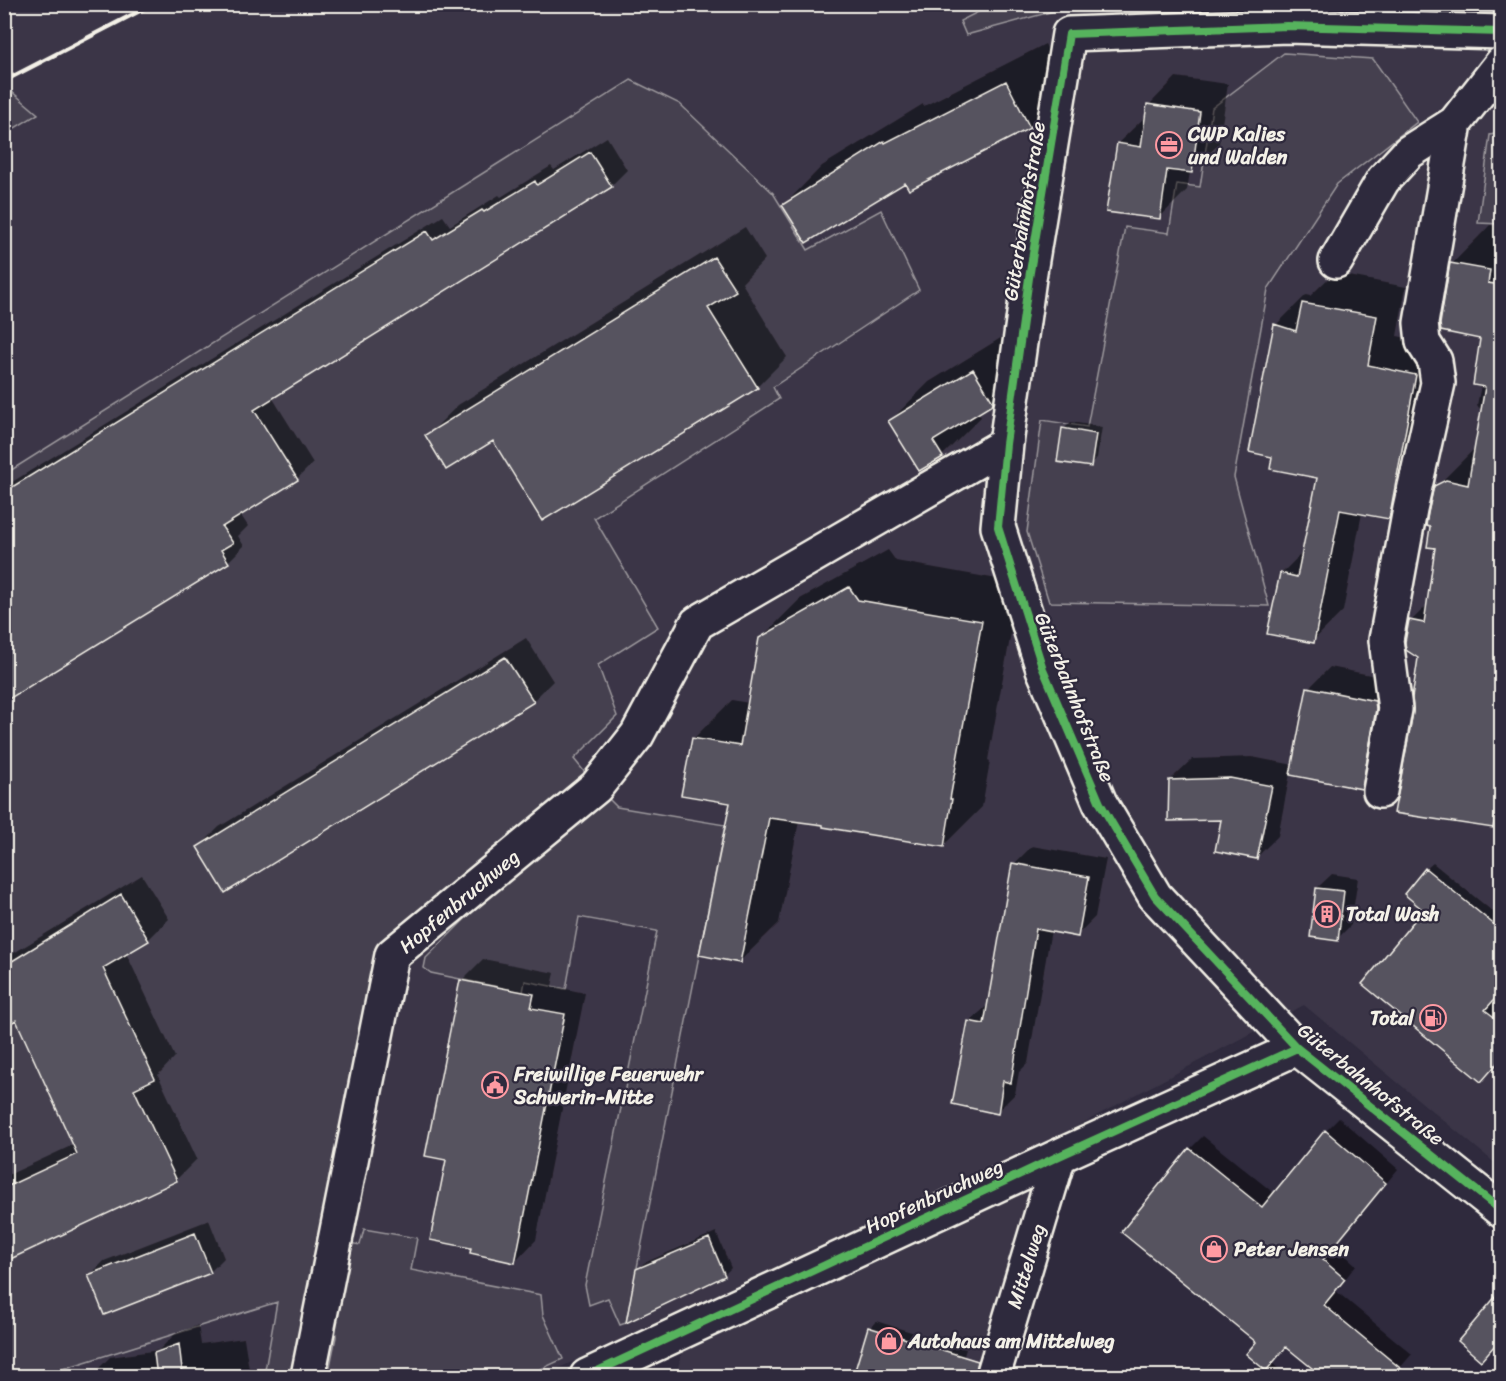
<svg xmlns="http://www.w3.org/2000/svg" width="1506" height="1381" viewBox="0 0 1506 1381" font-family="Sriracha,sans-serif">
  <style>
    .built { fill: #3b3647 }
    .green { fill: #454050; stroke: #9c989c; stroke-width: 1.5 }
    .shadow { fill: #0007 }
    .building { fill: #56525f; stroke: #f4f1e8; stroke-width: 1.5 }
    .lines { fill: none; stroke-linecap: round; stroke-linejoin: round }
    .minor-casing { stroke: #f4f1e8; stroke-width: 38 }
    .minor { stroke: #2f2a3d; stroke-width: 33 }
    .rail { stroke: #f4f1e8; stroke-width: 4.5 }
    .cycleway-casing { stroke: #2f2a3d; stroke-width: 11 }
    .cycleway { stroke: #56b35d; stroke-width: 8 }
    .labels { text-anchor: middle; stroke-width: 4.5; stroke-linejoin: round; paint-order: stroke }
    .poi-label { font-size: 20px; font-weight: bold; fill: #f4f1e8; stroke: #2f2a3d; text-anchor: start }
    .street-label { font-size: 20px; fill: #f4f1e8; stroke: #2f2a3d }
  </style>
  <rect width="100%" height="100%" fill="#2f2a3d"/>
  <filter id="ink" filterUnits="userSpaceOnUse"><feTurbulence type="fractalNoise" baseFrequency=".0167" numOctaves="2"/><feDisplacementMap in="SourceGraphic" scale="12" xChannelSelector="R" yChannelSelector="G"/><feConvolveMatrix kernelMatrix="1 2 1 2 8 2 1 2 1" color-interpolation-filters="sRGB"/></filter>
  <g filter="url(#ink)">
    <path class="built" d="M5,5H1501V1168L1304,1005L1051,1140L981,1376H676L693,1307L541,1376H5L4,134L38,114L5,85Z"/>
    <path class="green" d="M992,5V4L1076,5L966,35L960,21Z
      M1284,53L1373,59L1417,122L1337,184L1268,289L1234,477L1269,606L1049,602L1027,532L1042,420L1087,427L1125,227L1169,233L1177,184L1200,187L1212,108Z
      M631,80L680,104L773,193L808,250L881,210L919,290L773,387L779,399L594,518L658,627L598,665L617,716L574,759L587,775L384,938L296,1376H264L277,1302L40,1376H5V474Z
      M4,85L38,114L5,134H4Z
      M1501,133V224L1478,223L1490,135Z
      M607,797L617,807L725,825L626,1323L620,1325L608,1298L589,1305L585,1285L657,931L579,917L566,989L525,981L523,992L431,973L424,968L426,958L509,875Z
      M364,1229L417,1238L411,1270L541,1295L543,1315L563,1359L526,1376H328L336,1337L333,1298L344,1242L360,1245Z"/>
    <path class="shadow" d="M4,4H20L4,13Z
      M1045,44L1068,88L1029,127L784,205L822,166L923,104L924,106Z
      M1176,77L1228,84L1219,144L1190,172L1187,190L1159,218L1118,143L1146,116L1149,105Z
      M607,137L627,170L611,186L272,397L313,463L297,479L240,514L248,526L238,536L244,546L228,562L4,700V487L443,216L450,226L499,195L501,197L551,166L554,170Z
      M1490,225L1502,227V817L1492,826L1415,712L1420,658L1411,621L1428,604L1437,547L1436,487L1475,448L1482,412L1477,405L1481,385L1482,338L1452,264Z
      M745,227L765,259L742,283L787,357L757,387L493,439L427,436L458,405Z
      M1334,273L1406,287L1397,336L1445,345L1419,488L1389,518L1362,513L1343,611L1313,641L1281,574L1304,551L1319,477L1274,456L1276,325L1306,295L1310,296Z
      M1012,331L1031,365L992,404L978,412L981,417L942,456L890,421L929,382Z
      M1071,422L1102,427L1097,458L1090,465L1064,429Z
      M888,550L896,561L1020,583L988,760L990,761L982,807L943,846L799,821L779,923L740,961L731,802L693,739L732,700L749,703L761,638L800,599Z
      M526,638L553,681L533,701L199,847L219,827Z
      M1330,667L1396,680L1382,766L1361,787L1290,774L1278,836L1257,857L1223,819L1170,780L1192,759L1252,757L1294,765L1309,688Z
      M1032,846L1106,859L1095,917L1077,935L1051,930L1028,1063L1019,1072L1015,1094L997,1112L969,1022L989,1004L1014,864Z
      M1433,863L1502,919V1057L1425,910L1426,869Z
      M1332,874L1358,878L1351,925L1337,939L1317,888Z
      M142,875L169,919L148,940L126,953L175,1057L158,1075L197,1159L176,1180L4,1260V1177L75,1144L17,1018L4,1026V959Z
      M483,959L555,973L552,986L585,993L536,1240L515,1262L473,1247L447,1159L462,980Z
      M1339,1118L1398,1169L1335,1246L1356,1265L1336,1291L1412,1354L1393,1376L1288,1346L1272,1363L1287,1376H1250L1261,1365L1258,1342L1123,1232L1190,1149L1203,1136L1275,1194L1326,1131Z
      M209,1220L224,1258L210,1272L90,1275L104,1261Z
      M716,1232L731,1268L724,1275L637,1270L644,1263Z
      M876,1321L966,1349L958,1376L870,1328Z
      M198,1325L201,1344L244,1338L250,1375L248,1376H91L110,1357L159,1350L175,1334Z
      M824,1370L844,1376H818Z"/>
    <path class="building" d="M1006,81L1030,128L909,190L905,183L806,243L782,205L884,141L885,143Z
      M1147,104L1200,112L1192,173L1167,170L1160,219L1106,212L1117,143L1141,147Z
      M590,152L612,187L254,410L298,480L222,527L233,543L221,550L229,563L4,702V492L427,231L433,240L482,210L484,212L535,181L537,185Z
      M714,257L736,291L708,308L758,388L542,521L493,441L446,470L425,435Z
      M1450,263L1490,270L1488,283L1502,285V771L1493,828L1394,813L1413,712L1412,698L1418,658L1406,650L1405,642L1409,620L1424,623L1435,548L1427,547L1430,527L1426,526L1428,513L1434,486L1446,480L1468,485L1485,387L1473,385L1480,339L1441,331L1440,324Z
      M1302,303L1377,316L1368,365L1416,375L1389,519L1340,510L1314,643L1267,634L1280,573L1297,577L1317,478L1270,469L1272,457L1249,452L1274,324L1296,331Z
      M973,369L993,402L992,405L933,441L943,457L919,471L888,421Z
      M1062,428L1096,434L1091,467L1057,462Z
      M849,587L858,600L982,621L950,799H952L944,847L823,827V825L769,818L740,963L699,955L730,803L681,795L692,738L740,746L759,638Z
      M505,657L534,702L225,893L197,847Z
      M1307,687L1375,701L1376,709L1362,789L1290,775Z
      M1230,778L1272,786L1257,859L1215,851L1221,820L1168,821L1169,780Z
      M1012,863L1089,877L1078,937L1036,929L1011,1083L1003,1081L998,1114L952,1104L968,1021L984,1024Z
      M1425,868L1502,931V991L1485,1010L1502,1023V1058L1481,1082L1362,984L1423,910L1404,894Z
      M1316,888L1344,891L1338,941L1310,937Z
      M121,894L149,941L103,968L155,1079L134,1089L177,1181L4,1262V1188L77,1154L16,1020L4,1027V966Z
      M460,980L534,994L531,1008L565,1014L515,1263L470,1253L471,1248L430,1240L446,1160L425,1156Z
      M1325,1130L1386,1183L1323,1260L1345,1279L1324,1305L1411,1377H1323L1286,1347L1266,1371L1246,1354L1256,1342L1121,1232L1189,1148L1262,1207Z
      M195,1233L211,1273L104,1315L88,1275Z
      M709,1238L725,1276L626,1323L636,1269Z
      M1502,1289V1337L1481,1361L1458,1341Z
      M868,1327L978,1361L975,1377H853Z
      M179,1344L183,1377H157L154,1353Z"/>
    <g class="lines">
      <defs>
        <path id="minor" d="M1502,32L1287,26L1069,34L1029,278L1006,444L998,527L1043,669L1100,803L1155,896L1297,1048L1502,1211
          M1336,261L1383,180L1409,152L1455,123L1502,63
          M1380,791L1395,709L1386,640L1410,509L1438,383L1435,361L1423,342L1421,323L1455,123
          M308,1376L392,955L596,787L637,735L697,623L1006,444
          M587,1376L1059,1156L1297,1048
          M993,1376L1059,1156"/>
      </defs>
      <use href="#minor" class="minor-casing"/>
      <use href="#minor" class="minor"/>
      <path class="rail" d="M4,81L153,4"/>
      <defs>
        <path id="cycleway" d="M1502,32L1287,26L1069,34L1029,278L1006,444L998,527L1043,669L1100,803L1155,896L1297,1048L1502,1211
          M587,1376L1059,1156L1297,1048"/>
      </defs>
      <use href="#cycleway" class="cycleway-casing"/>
      <use href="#cycleway" class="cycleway"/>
    </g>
  </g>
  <defs>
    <symbol id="office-ring" viewBox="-11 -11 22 22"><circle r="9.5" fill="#2f2a3d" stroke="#ff9aa2" stroke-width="1.5"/><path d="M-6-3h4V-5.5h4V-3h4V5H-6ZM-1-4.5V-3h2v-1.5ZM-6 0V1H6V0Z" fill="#ff9aa2"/></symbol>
    <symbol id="building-ring" viewBox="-11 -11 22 22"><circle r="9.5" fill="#2f2a3d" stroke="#ff9aa2" stroke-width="1.5"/><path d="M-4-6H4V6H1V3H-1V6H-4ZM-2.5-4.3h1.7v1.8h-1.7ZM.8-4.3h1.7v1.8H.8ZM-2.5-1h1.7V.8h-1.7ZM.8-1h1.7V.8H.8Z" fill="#ff9aa2"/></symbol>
    <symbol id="fuel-ring" viewBox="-11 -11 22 22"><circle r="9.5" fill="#2f2a3d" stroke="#ff9aa2" stroke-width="1.5"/><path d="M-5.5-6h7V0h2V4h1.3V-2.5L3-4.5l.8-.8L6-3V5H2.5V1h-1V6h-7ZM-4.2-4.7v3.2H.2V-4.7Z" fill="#ff9aa2"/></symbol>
    <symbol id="civic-ring" viewBox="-11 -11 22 22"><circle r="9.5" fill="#2f2a3d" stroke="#ff9aa2" stroke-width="1.5"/><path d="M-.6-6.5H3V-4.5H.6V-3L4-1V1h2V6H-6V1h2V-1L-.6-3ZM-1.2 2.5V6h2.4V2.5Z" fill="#ff9aa2"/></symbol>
    <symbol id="shop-ring" viewBox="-11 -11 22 22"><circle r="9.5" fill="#2f2a3d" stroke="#ff9aa2" stroke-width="1.5"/><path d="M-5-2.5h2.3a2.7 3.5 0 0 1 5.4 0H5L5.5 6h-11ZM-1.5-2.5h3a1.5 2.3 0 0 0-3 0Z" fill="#ff9aa2"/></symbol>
  </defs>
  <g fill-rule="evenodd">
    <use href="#office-ring" x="1154" y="130" width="30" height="30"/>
    <use href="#building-ring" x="1312" y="899" width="30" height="30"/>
    <use href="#fuel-ring" x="1418" y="1003" width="30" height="30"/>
    <use href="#civic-ring" x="480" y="1070" width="30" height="30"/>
    <use href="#shop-ring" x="1199" y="1234" width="30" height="30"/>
    <use href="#shop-ring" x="874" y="1326" width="30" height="30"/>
  </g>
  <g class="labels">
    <g class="poi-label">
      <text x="1188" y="141">CWP Kalies<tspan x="1188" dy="23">und Walden</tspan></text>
      <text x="1346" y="921">Total Wash</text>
      <text x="1414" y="1025" text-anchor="end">Total</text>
      <text x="514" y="1081">Freiwillige Feuerwehr<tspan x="514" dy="23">Schwerin-Mitte</tspan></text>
      <text x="1234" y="1256">Peter Jensen</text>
      <text x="908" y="1348">Autohaus am Mittelweg</text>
    </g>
    <g class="street-label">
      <text transform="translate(1024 211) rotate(-81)" y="7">Güterbahnhofstraße</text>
      <text transform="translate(1075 697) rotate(68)" y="7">Güterbahnhofstraße</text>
      <text transform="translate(459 901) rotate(-40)" y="7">Hopfenbruchweg</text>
      <text transform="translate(1371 1084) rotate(39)" y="7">Güterbahnhofstraße</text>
      <text transform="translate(934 1196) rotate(-25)" y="7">Hopfenbruchweg</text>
      <text transform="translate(1026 1266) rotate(-73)" y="7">Mittelweg</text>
    </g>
  </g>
  <rect width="1506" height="1381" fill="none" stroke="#2f2a3d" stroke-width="24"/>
  <rect x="12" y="12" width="1482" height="1357" fill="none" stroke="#f4f1e8" stroke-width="2" filter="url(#ink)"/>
</svg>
